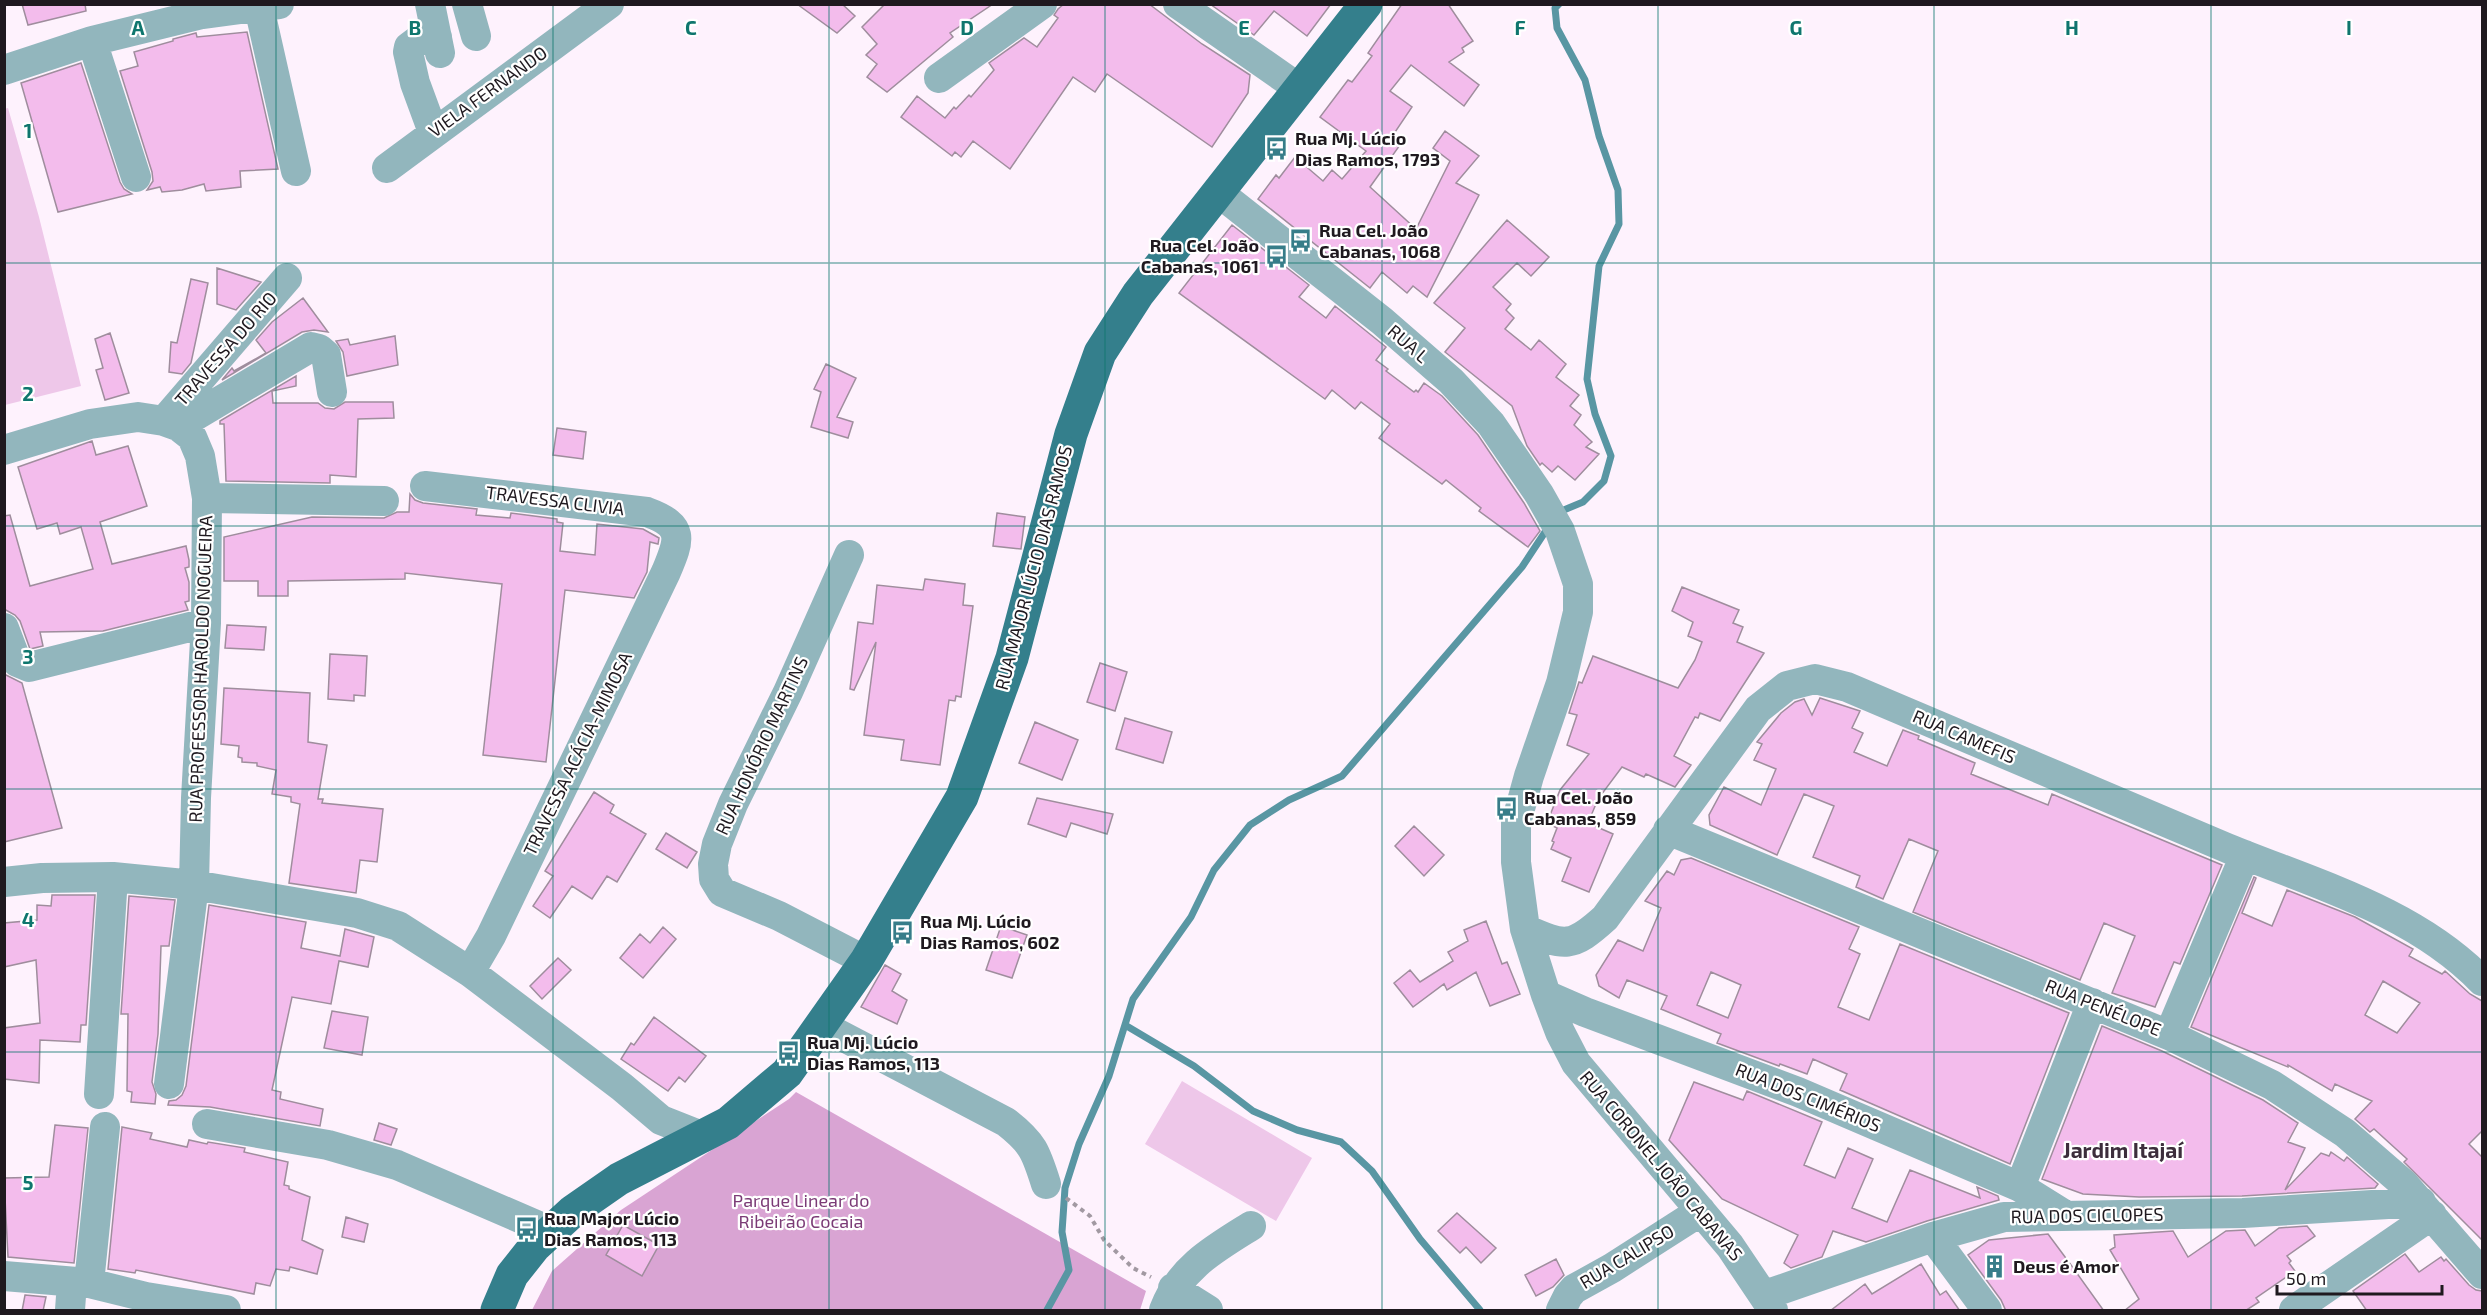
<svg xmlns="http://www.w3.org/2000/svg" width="2487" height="1315" viewBox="0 0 2487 1315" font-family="'Exo 2',sans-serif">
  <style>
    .green { fill: #eec7e9 }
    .forest { fill: #d9a4d3 }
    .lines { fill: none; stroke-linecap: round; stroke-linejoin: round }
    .stream { stroke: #5996a3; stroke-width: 7 }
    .building { fill: #f3bcec; stroke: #9f8d9d; stroke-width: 1.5; fill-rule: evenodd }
    .path { stroke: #a299a2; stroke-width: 4; stroke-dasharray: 4.5 4.5; stroke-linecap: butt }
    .minor { stroke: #92b6bd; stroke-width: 30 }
    .major { stroke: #347f8c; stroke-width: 33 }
    .grid { fill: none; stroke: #0f766e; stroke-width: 1.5; stroke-opacity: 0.55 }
    .labels { text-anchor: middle; stroke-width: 4.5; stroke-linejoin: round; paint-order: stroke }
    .street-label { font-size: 18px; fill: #1f191f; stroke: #fff }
    .poi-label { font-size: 18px; font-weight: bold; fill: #1f191f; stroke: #fff; text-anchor: start }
    .park-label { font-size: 18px; fill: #7b3b76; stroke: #fff }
    .quarter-label { font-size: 21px; font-weight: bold; fill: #3d2e3c; stroke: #fff }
    .grid-label { font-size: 20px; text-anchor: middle; font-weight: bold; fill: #0f766e; stroke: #fff; stroke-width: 4.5; stroke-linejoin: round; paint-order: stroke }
  </style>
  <rect width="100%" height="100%" fill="#fef2fd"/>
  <path class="green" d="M8,108L39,217L81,386L5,405L4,109Z
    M1182,1081L1312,1158L1276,1221L1145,1144Z"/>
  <path class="forest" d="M796,1092L1146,1291L1140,1310H532L552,1271L621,1210L789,1099Z"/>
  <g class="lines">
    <path class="stream" d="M1559,512L1583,502L1604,481L1611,456L1595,414L1587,379L1599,266L1619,224L1618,190L1599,136L1585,80L1557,28L1555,8L1559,4
      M1125,1025L1194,1066L1253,1111L1297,1130L1341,1142L1372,1171L1420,1239L1480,1310
      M1047,1310L1069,1270L1062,1232L1065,1188L1079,1144L1109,1076L1133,999L1191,917L1214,870L1250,825L1289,800L1342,776L1522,567L1549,526"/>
  </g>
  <path class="building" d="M22,4H85L86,11L28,25Z
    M797,4H842L855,16L837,33Z
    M885,4H993L950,33L953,37L887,92L867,77L877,64L866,55L877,44L862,27Z
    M1064,4H1149L1202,44L1250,75L1248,93L1212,147L1107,74L1095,92L1073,77L1010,169L973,141L961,157L955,152L952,156L901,117L917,96L945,118L954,107L956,109L969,95L971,97L994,70L989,63L1024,38L1037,47L1058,18L1054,15L1058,9Z
    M1210,4H1331L1307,36L1274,11L1254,35Z
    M1402,4H1448L1473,41L1462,48L1464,52L1449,62L1479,85L1464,106L1411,65L1390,91L1412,107L1391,138L1400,145L1370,187L1416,229L1450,161L1433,148L1445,131L1479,156L1456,183L1479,195L1427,297L1413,286L1407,293L1382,272L1370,288L1258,199L1276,175L1279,178L1295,157L1323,181L1332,170L1342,179L1366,151L1320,117L1348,80L1352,82L1372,56L1368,53Z
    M247,32L278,169L240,171L241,187L206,191L204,184L182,190L162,192L160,187L147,190L153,181L152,172L120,71L138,66L134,52L173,41V39L196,33L197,37Z
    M81,63L120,182L124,189L132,194L58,212L21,83Z
    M1507,220L1549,257L1531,276L1517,263L1493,287L1511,304L1506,310L1514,318L1505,329L1531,350L1539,340L1566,364L1556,377L1579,395L1570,406L1581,415L1574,425L1592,442L1586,447L1599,454L1575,480L1558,466L1552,472L1542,463L1540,465L1527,446L1512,406L1445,352L1465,328L1434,303Z
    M1232,225L1309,285L1299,297L1326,318L1335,306L1386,347L1376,360L1388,369L1386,371L1414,392L1416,390L1418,392L1424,383L1442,396L1478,435L1524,503L1540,531L1528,547L1479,511L1481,508L1446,480L1442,484L1379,438L1390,424L1361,402L1355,409L1332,390L1325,399L1179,293Z
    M217,268L261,282L236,310L217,304Z
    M191,279L208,283L191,363L182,374L169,372L171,342L177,343Z
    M303,298L328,332L314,330L302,332L222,380L232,368L234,371L266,353L256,340L272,322Z
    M110,333L129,393L105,400L96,370L103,368L95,339Z
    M395,336L398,365L347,376L343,352L336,341L348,339L350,345Z
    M826,364L856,378L837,417L853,422L848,438L811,427L821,392L814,389Z
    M296,376V386L272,391L273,403H318L325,408L334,409L345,402H393L394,418L358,419L356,477L330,475V483L226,481L224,424H220V421Z
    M557,428L586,432L583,459L553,455Z
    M92,441L96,455L128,446L147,506L100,522L112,564L186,546L189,560V567L185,568L189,582V601L185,602L188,610L103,631L40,632L43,646L30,649L20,621L15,615L4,609V516L10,515L30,586L93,569L81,527L60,534L57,523L37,529L18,467Z
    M410,494L415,500L423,503L477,509L476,515L510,518L511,513L557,519V522L563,523L560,551L595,555L597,524L643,529L659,538L658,544L650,542L647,572L634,598L565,590L546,762L483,755L502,584L405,573V579L288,581V596H258V581H224V537L312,517L384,518L397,512H409Z
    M997,513L1025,517L1021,549L993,546Z
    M925,579L965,584L963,605L973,606L961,697L956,696L955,701L949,700L940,765L901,760L904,740L864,735L876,642L854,690L850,689L858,622L873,624L877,585L923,590Z
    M1682,587L1739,610L1733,623L1743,627L1737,642L1764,653L1720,721L1700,713L1698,718L1695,717L1674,756L1691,765L1675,787L1646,774L1644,777L1622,767L1598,799L1588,823L1613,834L1589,892L1562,881L1571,858L1551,849L1554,842L1552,841L1557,828L1547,823L1560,790L1589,754L1567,745L1577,715L1569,713L1579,682L1582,683L1593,656L1678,688L1695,660L1702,642L1688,636L1693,622L1672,611Z
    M227,625L266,627L264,650L225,648Z
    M330,654L367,656L365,696L354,695V701L328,699Z
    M1100,663L1127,672L1115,711L1087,702Z
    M4,674L22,683L62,828L4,842Z
    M224,688L310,693L308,742L327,745L318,799H323L322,803L383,809L377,862L360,860L356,893L289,883L300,804L291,802V797L272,794L276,770L257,766V763L242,762V758L238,757L239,746L221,744Z
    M1820,698L1860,711L1852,728L1863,733L1854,752L1887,766L1903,730L1919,736L1918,739L1975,763L1971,774L2048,805L2052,794L2222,865L2180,964L2174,962L2155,1007L2112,993L2135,936L2104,923L2080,980L1913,912L1938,851L1909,839L1883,899L1856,887L1860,876L1813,857L1834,806L1804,794L1777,855L1710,825L1709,815L1724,787L1761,805L1776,769L1754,760L1762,744L1757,742L1781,713L1795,702L1804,699L1812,715Z
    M1125,718L1172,732L1163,763L1116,749Z
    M1035,722L1078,740L1062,780L1019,763Z
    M594,792L614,805L610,813L646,834L617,882L607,876L592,899L572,886L550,918L533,906L553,876L545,871Z
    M1037,798L1113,814L1107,834L1071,823L1066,837L1028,824Z
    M1414,826L1444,855L1424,876L1395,846Z
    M666,833L697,852L687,868L656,849Z
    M1691,858L1859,927L1849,949L1860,954L1838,1007L1869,1020L1900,944L2069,1013L2010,1164L1840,1090L1847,1074L1813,1059L1807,1074L1780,1064L1779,1066L1717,1043L1721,1034L1661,1009L1667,996L1627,980L1619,998L1599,986L1596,975L1618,940L1643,951L1661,908L1645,901L1667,871L1674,875L1681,860ZM1711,972L1741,985L1728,1018L1697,1005Z
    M2254,877L2256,878L2242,913L2272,926L2287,890L2355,917L2413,949L2409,956L2442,974L2445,971L2470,994L2482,1001V1131L2469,1144L2482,1157V1240L2404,1162L2407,1159L2374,1129L2370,1132L2355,1119L2372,1101L2335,1084L2332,1091L2288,1065V1067L2191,1027ZM2383,981L2420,1003L2397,1033L2365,1015Z
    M52,895H95L86,1025H81L80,1042L40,1040L39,1083L4,1079V1028L40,1023L36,960L4,967V923L37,920V905L51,906Z
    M129,896L175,900L169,946H161L158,1034L152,1082L156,1094L155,1104L131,1102L132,1092L127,1091L128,1014H121Z
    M209,905L306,922L301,948L340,956L345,929L374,937L368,967L339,961L331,1004L292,997L272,1090L281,1092L280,1099L323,1109L320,1126L210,1107L168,1105L169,1101L176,1100L182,1095L186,1086Z
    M1486,921L1502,964L1507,962L1520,994L1490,1006L1476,972L1447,990L1444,984L1413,1007L1394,983L1410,970L1420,982L1453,961L1448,952L1468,941L1464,930Z
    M1001,926L1027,935L1012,978L986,970Z
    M663,927L676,939L643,978L620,958L640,934L650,943Z
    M558,958L571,970L542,999L530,986Z
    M885,965L901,974L892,991L907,1000L897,1024L861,1007Z
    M332,1011L368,1017L362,1055L324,1048Z
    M654,1017L706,1056L685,1082L679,1077L668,1091L621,1059L631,1043L634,1045Z
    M2102,1026L2162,1051L2263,1100L2298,1123L2288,1142L2305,1148L2285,1190L2321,1153L2329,1156L2331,1152L2344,1161L2347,1157L2378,1184L2375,1188L2242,1196L2139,1197L2083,1194L2042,1179Z
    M1694,1082L1743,1100L1747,1091L1822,1122L1804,1165L1835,1178L1848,1148L1873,1159L1852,1208L1887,1222L1910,1170L1980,1198L1977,1187L1998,1196L1999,1200L1927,1221L1866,1242L1833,1231L1822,1257L1791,1268L1784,1263L1798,1235L1722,1199L1669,1140Z
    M379,1123L397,1129L391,1145L374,1140Z
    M55,1125L88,1128L74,1263L8,1257L4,1178L49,1177Z
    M122,1127L152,1133L150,1139L187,1147L189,1140L207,1144L208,1142L245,1148L244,1152L288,1162L284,1185L289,1186V1189L310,1197L302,1240L323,1250L317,1274L290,1267L289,1271L276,1269L270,1286L256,1283L254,1294L136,1270L135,1273L108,1269Z
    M1457,1213L1496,1248L1481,1263L1466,1247L1460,1253L1438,1231Z
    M346,1217L368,1224L364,1242L342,1237Z
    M623,1225L659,1245L642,1276L606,1255Z
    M2307,1226L2315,1236L2287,1256L2291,1261L2289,1263L2295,1271L2256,1298L2259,1302L2245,1311H2124L2139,1299L2110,1250L2115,1247L2114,1235L2173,1231L2188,1257L2226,1231L2245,1230L2255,1246L2279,1228Z
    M2048,1234L2071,1265L2104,1311H2006L2001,1300L1968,1255L1989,1240Z
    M2405,1254L2419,1272L2441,1257L2444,1261L2446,1259L2469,1285L2476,1290L2482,1291V1311H2367L2353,1291Z
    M1556,1259L1564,1275L1553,1287L1536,1296L1525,1275Z
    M1921,1264L1940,1295L1946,1291L1960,1311H1830L1865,1284L1872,1294Z
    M25,1295L46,1297L43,1311H22Z"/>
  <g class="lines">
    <path class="path" d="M1066,1198L1090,1216L1104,1240L1133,1268L1151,1277"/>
    <path class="minor" d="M430,4L440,53
      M467,4L476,36
      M1178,4L1300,89
      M259,7L296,171
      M92,41L136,177
      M4,70L92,41L202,14L279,4
      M939,78L1042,4
      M433,132L415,83L408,52L409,47L417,41L437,37
      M387,168L609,4
      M1218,192L1382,321L1451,381L1491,424L1539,494L1560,531L1578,584V612L1561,683L1529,776L1516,823V862L1525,929L1546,995L1560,1032L1576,1063L1730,1246L1773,1310
      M164,421L287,278
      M178,426L311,347L319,349L326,355L332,392
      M4,450L90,424L138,417L164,421L178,426L192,437L200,456L207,498L206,623L196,798L194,885L169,1084
      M425,486L647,512C685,526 680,539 666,572L491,936L470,972
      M207,498L384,501
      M849,555L788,692L733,804L717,844L713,864L714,879L722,892L779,916L866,961
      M4,628L17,662L29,667L206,623
      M1668,830L2169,1035L2272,1085L2345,1133L2404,1184L2482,1274
      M4,882L42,878L113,877L194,885L357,913L398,926L470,972L622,1087L661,1120L704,1137
      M1525,929C1565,947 1572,948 1605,918L1758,709L1787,686L1815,679L1847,687C1974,741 2100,794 2227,848C2315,884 2414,911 2482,981
      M1546,995L1585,1012L1798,1092L2020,1187L2065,1215
      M821,1025L1006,1122C1033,1143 1036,1152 1046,1184
      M2169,1035L2245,855
      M99,1094L113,877
      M207,1124L328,1145L397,1165L550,1231
      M2020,1187L2092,1003
      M1933,1237L1987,1310
      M4,1276L89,1283L146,1297L226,1310
      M89,1283L105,1127
      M1173,1288L1208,1310
      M1765,1295L1933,1237L2004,1217L2243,1213L2421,1202
      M70,1310L72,1282
      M1164,1310C1180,1268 1214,1249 1251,1226
      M1561,1310L1568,1296L1574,1289L1612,1268L1701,1211
      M2294,1310L2432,1215"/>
    <path class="major" d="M497,1310L512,1275L535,1246L573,1211L619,1179L728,1123L787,1073L866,961L962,797L1012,658L1071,434L1100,353L1138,294L1366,4"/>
  </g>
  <path class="grid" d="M276,4V1310M553,4V1310M829,4V1310M1105,4V1310M1382,4V1310M1658,4V1310M1934,4V1310M2211,4V1310M4,263H2482M4,526H2482M4,789H2482M4,1052H2482"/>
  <defs>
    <symbol id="bus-bare" viewBox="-9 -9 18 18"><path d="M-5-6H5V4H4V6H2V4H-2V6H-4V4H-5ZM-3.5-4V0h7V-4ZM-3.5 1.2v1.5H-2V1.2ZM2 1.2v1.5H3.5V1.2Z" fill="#377d89" stroke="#fff" stroke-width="2.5" paint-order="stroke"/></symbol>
    <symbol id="building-bare" viewBox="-9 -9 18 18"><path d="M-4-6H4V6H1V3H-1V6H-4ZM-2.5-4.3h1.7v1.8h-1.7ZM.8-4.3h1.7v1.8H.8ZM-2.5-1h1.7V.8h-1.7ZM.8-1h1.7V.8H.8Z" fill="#377d89" stroke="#fff" stroke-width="2.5" paint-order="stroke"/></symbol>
  </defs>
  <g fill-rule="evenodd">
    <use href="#bus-bare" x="1260" y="132" width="33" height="33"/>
    <use href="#bus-bare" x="1284" y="224" width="33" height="33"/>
    <use href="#bus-bare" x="1260" y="240" width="33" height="33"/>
    <use href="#bus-bare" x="1490" y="792" width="33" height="33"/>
    <use href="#bus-bare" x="886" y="916" width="33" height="33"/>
    <use href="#bus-bare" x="772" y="1036" width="33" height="33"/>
    <use href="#bus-bare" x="510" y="1212" width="33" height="33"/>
    <use href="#building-bare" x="1978" y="1250" width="33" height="33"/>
  </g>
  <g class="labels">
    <g class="street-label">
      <text transform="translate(488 92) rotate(-36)" y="6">VIELA FERNANDO</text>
      <text transform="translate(1408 344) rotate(41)" y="6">RUA L</text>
      <text transform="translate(226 349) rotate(-49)" y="6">TRAVESSA DO RIO</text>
      <text transform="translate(555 501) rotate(7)" y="6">TRAVESSA CLIVIA</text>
      <text transform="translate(1034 568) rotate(-75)" y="6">RUA MAJOR LÚCIO DIAS RAMOS</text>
      <text transform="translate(201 669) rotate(-88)" y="6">RUA PROFESSOR HAROLDO NOGUEIRA</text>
      <text transform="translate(1964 737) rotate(23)" y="6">RUA CAMEFIS</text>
      <text transform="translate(762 746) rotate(-65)" y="6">RUA HONÓRIO MARTINS</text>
      <text transform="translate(578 754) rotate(-64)" y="6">TRAVESSA ACÁCIA-MIMOSA</text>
      <text transform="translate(2103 1008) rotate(22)" y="6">RUA PENÉLOPE</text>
      <text transform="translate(1808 1098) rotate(22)" y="6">RUA DOS CIMÉRIOS</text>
      <text transform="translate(1661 1166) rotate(50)" y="6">RUA CORONEL JOÃO CABANAS</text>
      <text transform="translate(2087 1216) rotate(-1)" y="6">RUA DOS CICLOPES</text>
      <text transform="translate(1627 1257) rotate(-31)" y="6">RUA CALIPSO</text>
    </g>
    <g class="poi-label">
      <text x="1295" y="145">Rua Mj. Lúcio<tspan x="1295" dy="21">Dias Ramos, 1793</tspan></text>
      <text x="1319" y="237">Rua Cel. João<tspan x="1319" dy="21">Cabanas, 1068</tspan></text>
      <text x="1259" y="252" text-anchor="end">Rua Cel. João<tspan x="1259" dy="21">Cabanas, 1061</tspan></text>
      <text x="1524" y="804">Rua Cel. João<tspan x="1524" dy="21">Cabanas, 859</tspan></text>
      <text x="920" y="928">Rua Mj. Lúcio<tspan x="920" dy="21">Dias Ramos, 602</tspan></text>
      <text x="807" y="1049">Rua Mj. Lúcio<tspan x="807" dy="21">Dias Ramos, 113</tspan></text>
      <text x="544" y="1225">Rua Major Lúcio<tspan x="544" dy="21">Dias Ramos, 113</tspan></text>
      <text x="2013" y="1273">Deus é Amor</text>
    </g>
    <g class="park-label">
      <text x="801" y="1207">Parque Linear do<tspan x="801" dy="21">Ribeirão Cocaia</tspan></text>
    </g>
    <g class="quarter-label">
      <text x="2123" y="1158">Jardim Itajaí</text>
    </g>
  </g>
  <g class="grid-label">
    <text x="138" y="35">A</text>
    <text x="415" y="35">B</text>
    <text x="691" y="35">C</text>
    <text x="967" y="35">D</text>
    <text x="1244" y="35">E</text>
    <text x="1520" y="35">F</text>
    <text x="1796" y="35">G</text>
    <text x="2072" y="35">H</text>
    <text x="2349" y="35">I</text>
    <text x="28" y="138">1</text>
    <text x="28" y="401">2</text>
    <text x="28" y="664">3</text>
    <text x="28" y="927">4</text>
    <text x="28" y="1190">5</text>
  </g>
  <rect width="2487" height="1315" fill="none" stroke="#1f191f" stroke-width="12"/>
  <path d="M2277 1285v9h165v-9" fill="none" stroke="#1f191f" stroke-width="3"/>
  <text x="2286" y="1285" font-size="18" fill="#1f191f" stroke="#ffffff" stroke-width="4.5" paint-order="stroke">50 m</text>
</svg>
